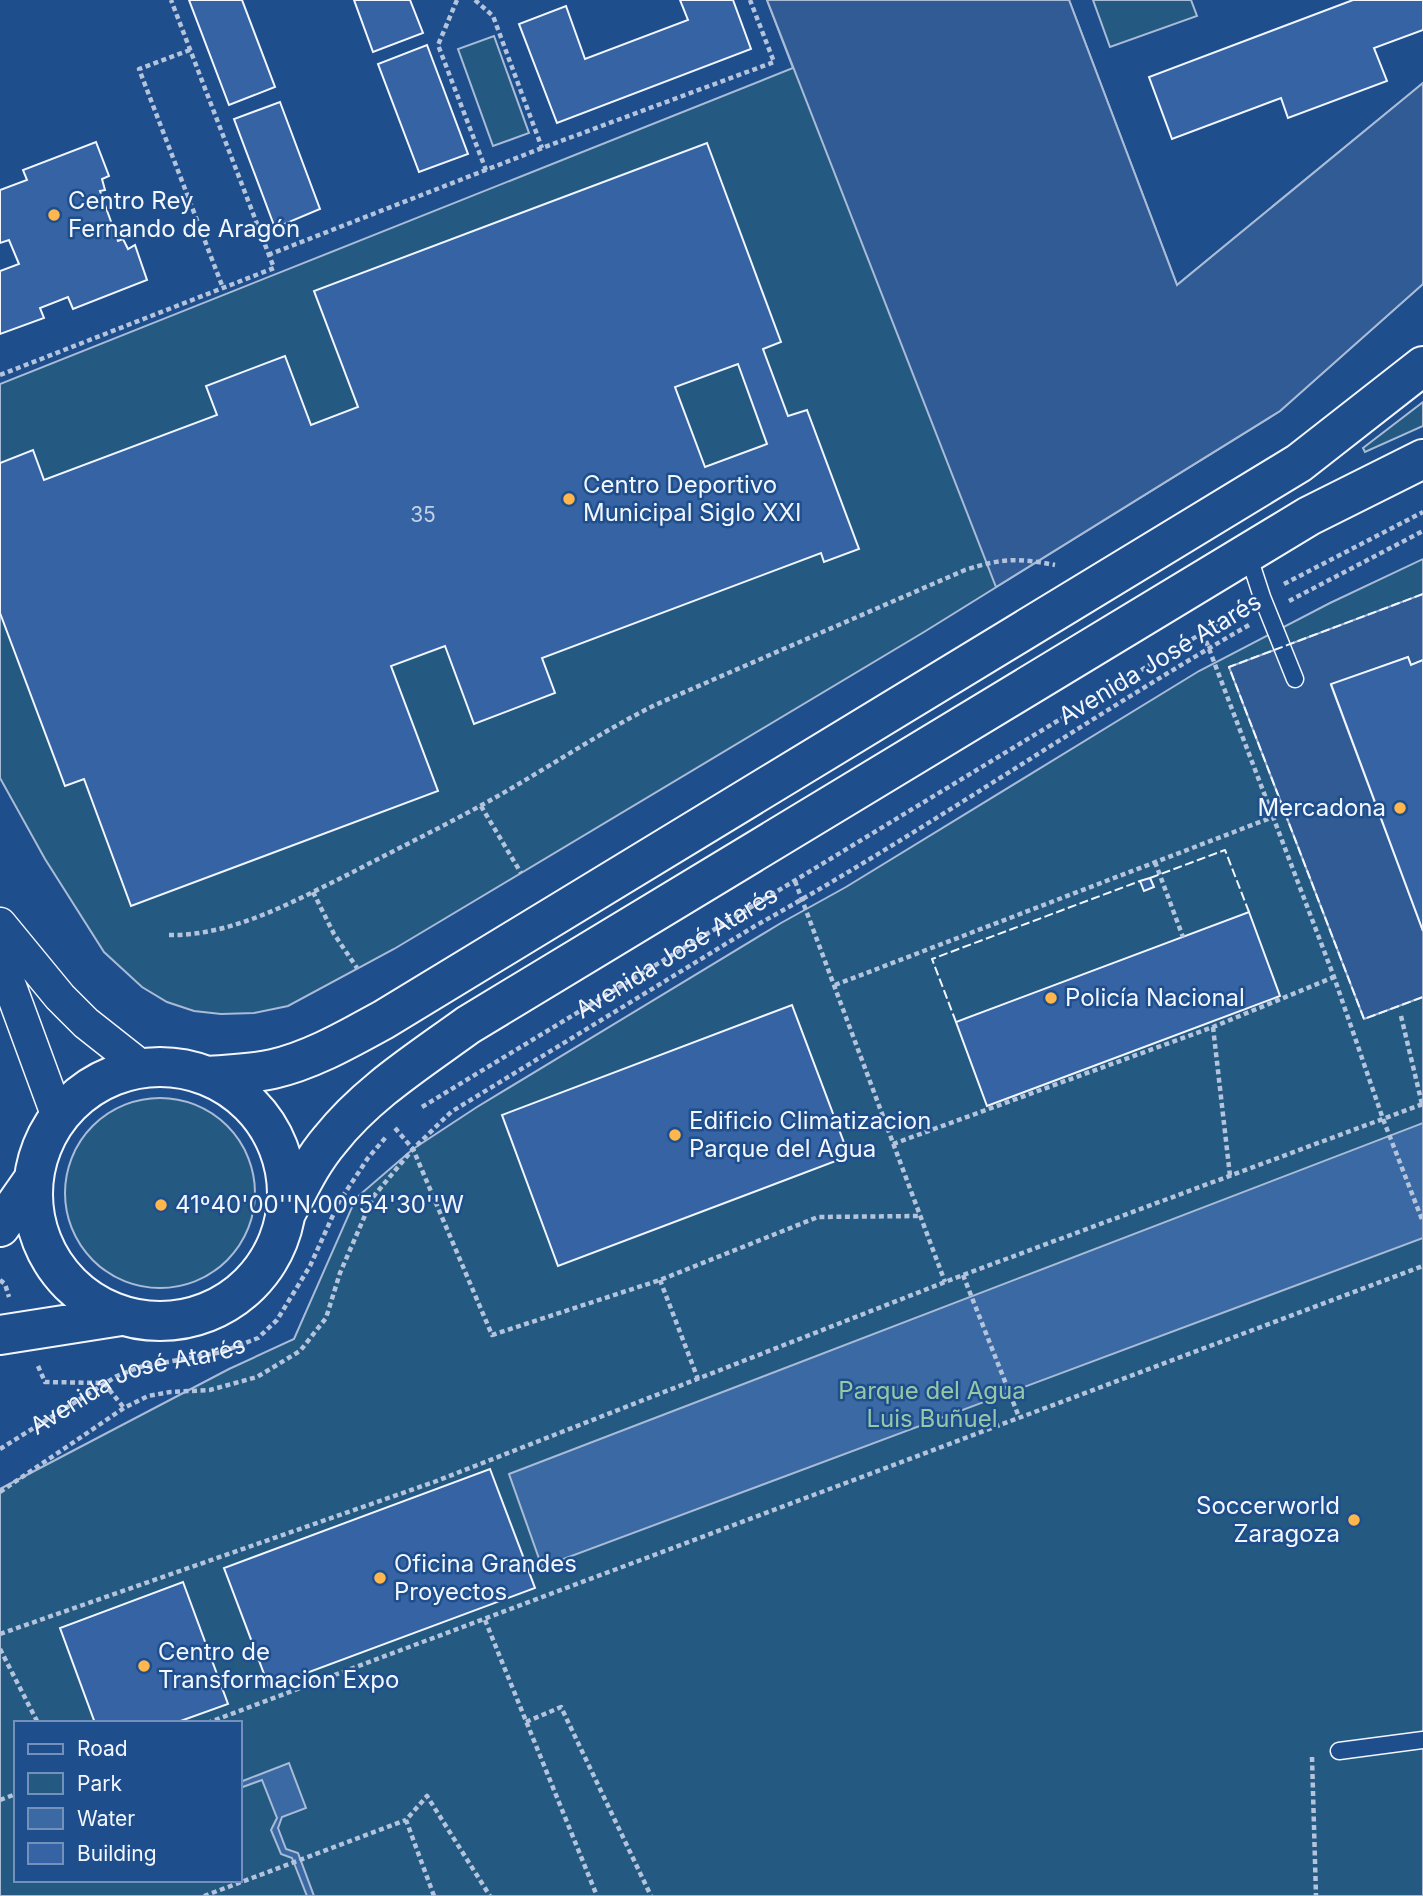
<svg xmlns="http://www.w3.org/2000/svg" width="1423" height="1896" viewBox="0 0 1423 1896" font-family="Inter,sans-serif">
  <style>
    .green { fill: #245a82; stroke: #a8bbd7; stroke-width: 2; fill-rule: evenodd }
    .parking { fill: #305b95; stroke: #a8bbd7; stroke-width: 2 }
    .water { fill: #3b69a3; stroke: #a8bbd7; stroke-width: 2 }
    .building { fill: #3563a3; stroke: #f2f6ff; stroke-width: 2; fill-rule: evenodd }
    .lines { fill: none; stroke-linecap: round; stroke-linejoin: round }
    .service-casing { stroke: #f2f6ff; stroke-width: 19 }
    .minor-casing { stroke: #f2f6ff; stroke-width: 35 }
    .primary-casing { stroke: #f2f6ff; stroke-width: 42 }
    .path { stroke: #b3c4dc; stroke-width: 4.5; stroke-dasharray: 5 3.5; stroke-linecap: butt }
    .service { stroke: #1f4e8c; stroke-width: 16 }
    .minor { stroke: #1f4e8c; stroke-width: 32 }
    .primary { stroke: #1f4e8c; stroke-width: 38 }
    .fence { stroke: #f2f6ff; stroke-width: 2; stroke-dasharray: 9 3.5; stroke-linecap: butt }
    .poi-dot { fill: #ffb74d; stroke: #1f4e8c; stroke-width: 2.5 }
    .labels { text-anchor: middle; stroke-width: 5; stroke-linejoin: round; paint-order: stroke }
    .number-label { font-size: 21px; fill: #c3d1e8 }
    .poi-label { font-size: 24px; fill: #f2f6ff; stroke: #1f4e8c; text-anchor: start }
    .street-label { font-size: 24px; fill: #f2f6ff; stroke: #1f4e8c }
    .park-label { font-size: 24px; fill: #97c8a6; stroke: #1f4e8c }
  </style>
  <rect width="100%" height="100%" fill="#1f4e8c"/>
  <path class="green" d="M767,0H1069L1177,285L1423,83V284L1280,411L924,632L394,949L288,1006L254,1013L221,1014L194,1011L167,1002L142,987L104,952L45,859L0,778V384L793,68Z
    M1093,0H1191L1197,16L1110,47Z
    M494,36L529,133L493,146L458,49Z
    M1423,402V426L1365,452L1363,448Z
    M1423,559V1896H0V1489L229,1369L294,1339L356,1198L413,1149L477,1107L781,923L846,887L1199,671L1330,603ZM16,1723H240V1880H16Z
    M65 1193a95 95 0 1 1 190 0a95 95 0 1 1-190 0Z"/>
  <path class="parking" d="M767,0H1069L1177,285L1423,83V284L1280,411L996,587Z
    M1423,594V660L1411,665L1408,657L1331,685L1423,931V997L1364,1019L1229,667Z"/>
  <path class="water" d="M1423,1123V1238L542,1567L509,1474Z
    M289,1763L306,1808L282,1817L278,1828L286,1849L298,1853L314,1896H307L292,1858L281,1854L271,1830L277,1818L262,1780L240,1788V1782Z"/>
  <path class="building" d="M189,0H242L275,87L229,105Z
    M354,0H410L423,33L373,52Z
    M680,0H733L751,49L557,123L519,24L566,6L585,59L688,20Z
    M1353,0H1423V30L1374,48L1387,81L1288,118L1281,98L1172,139L1149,77Z
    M427,45L468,154L419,172L378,64Z
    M280,102L320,209L275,228L234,119Z
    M96,142L109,176L102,179L105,190L100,191L118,241L123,239L128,249L135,245L147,280L73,309L68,297L40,308L44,318L0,334V271L19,264L9,240L0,243V190L27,180L23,170Z
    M707,143L781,342L763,349L788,416L807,410L859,549L824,562L821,553L542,658L555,693L474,724L445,646L391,666L438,791L131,906L84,779L65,786L0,613V463L33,450L44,480L217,415L206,386L285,356L311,425L358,407L314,291ZM738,364L767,444L705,467L675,387Z
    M1408,657L1411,665L1423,660V931L1331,684Z
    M1150,878L1154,887L1144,891L1140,881Z
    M1249,912L1280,996L987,1106L956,1022Z
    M792,1005L849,1156L558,1266L502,1115Z
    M490,1469L535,1588L269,1687L224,1568Z
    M183,1582L228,1704L175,1723H95L60,1628Z"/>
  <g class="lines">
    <defs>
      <path id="service" d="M1248,554L1262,597L1295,679
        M1339,1751L1423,1740"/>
      <path id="minor" d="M0,924L60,997L86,1023L143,1068
        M0,959L58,1117"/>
      <path id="primary" d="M33 1194a127 127 0 1 1 254 0a127 127 0 1 1-254 0Z
        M207,1076C229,1074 251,1074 273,1069C312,1060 348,1039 383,1020L1299,463L1423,366
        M285,1215C299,1189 311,1162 330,1140C367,1093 420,1060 468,1025L1309,516L1423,459
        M0,1227L33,1180
        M0,1335L121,1316"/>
    </defs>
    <use href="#service" class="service-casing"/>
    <use href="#minor" class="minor-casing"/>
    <use href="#primary" class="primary-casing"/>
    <g class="path">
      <path d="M457,0L438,45L486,170"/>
      <path d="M475,0L493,16L542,148"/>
      <path d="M190,50L139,69L223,288"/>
      <path d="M268,255L542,148L774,62L750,0"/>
      <path d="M0,375L274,268L171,0"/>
      <path d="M1284,584L1423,512"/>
      <path d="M1289,601L1423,531"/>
      <path d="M1203,633L1334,977L1383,1119L1423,1222"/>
      <path d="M481,806L521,873"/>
      <path d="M1155,862L1183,937"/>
      <path d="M795,881L945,1282"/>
      <path d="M313,892L334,934L357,968"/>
      <path d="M169,935C234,936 296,900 353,872C395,850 438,829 480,806C539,774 595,735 655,705L965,570C1002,558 1018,558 1055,565"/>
      <path d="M835,985L1273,817"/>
      <path d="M1401,1016L1422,1104"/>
      <path d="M1213,1027L1230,1176"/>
      <path id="s1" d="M422,1107L1240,610"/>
      <path d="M395,1128L413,1149L492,1335L660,1280L818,1217L918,1216"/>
      <path d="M893,1144L1213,1027L1334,977"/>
      <path d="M963,1275L1019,1417"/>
      <path d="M0,1280L5,1284L9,1297"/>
      <path d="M660,1280L698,1379"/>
      <path d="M38,1366L45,1382L104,1383L124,1408"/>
      <path id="s2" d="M0,1449L117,1376L140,1367L222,1352L258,1338L277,1320L310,1266L339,1202L368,1158L386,1137"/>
      <path d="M0,1492L124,1408L148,1396L170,1392L210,1390L257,1377L300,1351L326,1318L340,1273L373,1197L413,1149L451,1112L755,926C924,832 1082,721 1249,625"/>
      <path d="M485,1620L597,1896"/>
      <path d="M0,1634L434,1482L963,1275L1423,1104"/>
      <path d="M0,1649L38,1723"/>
      <path d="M526,1722L561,1707L651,1896"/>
      <path d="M207,1723L1423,1266"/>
      <path d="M1312,1757L1316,1896"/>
      <path d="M0,1800L16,1794"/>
      <path d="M204,1896L406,1820"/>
      <path d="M434,1896L406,1820L427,1796L490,1896"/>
    </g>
    <use href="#service" class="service"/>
    <use href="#minor" class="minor"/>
    <use href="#primary" class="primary"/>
    <path class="fence" d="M1423,594L1229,667L1364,1019L1423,997
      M1150,878L1225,850L1249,912
      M956,1022L932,959L1140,881"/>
  </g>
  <g class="poi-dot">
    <circle cx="54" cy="215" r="7"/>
    <circle cx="569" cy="499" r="7"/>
    <circle cx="1400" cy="808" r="7"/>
    <circle cx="1051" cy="998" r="7"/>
    <circle cx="675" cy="1135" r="7"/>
    <circle cx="161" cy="1205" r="7"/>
    <circle cx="1354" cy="1520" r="7"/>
    <circle cx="380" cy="1578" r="7"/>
    <circle cx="144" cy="1666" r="7"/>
  </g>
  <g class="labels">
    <g class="number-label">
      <text x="423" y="522">35</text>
    </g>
    <g class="poi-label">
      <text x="68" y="209">Centro Rey<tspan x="68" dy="28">Fernando de Aragón</tspan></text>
      <text x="583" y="493">Centro Deportivo<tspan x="583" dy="28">Municipal Siglo XXI</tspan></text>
      <text x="1386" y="816" text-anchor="end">Mercadona</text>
      <text x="1065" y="1006">Policía Nacional</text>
      <text x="689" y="1129">Edificio Climatizacion<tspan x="689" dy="28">Parque del Agua</tspan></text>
      <text x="175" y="1213">41º40'00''N.00º54'30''W</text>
      <text x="1340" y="1514" text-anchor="end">Soccerworld<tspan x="1340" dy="28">Zaragoza</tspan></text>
      <text x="394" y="1572">Oficina Grandes<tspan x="394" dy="28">Proyectos</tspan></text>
      <text x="158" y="1660">Centro de<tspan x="158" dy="28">Transformacion Expo</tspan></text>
    </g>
    <g class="street-label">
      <text transform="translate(1160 659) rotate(-31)" y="8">Avenida José Atarés</text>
      <text dy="8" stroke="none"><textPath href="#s1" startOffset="298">Avenida José Atarés</textPath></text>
      <text dy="8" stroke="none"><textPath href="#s2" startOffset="154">Avenida José Atarés</textPath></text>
    </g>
    <g class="park-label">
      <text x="932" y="1399">Parque del Agua<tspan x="932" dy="28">Luis Buñuel</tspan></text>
    </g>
  </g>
  <rect x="14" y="1721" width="228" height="161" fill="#1f4e8c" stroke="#7391ba" stroke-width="2"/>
  <rect x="28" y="1744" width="35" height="10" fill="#1f4e8c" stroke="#7391ba" stroke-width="2"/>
  <text x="77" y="1756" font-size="21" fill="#f2f6ff">Road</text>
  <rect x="28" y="1773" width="35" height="21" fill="#245a82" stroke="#7391ba" stroke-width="2"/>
  <text x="77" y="1791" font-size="21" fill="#f2f6ff">Park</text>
  <rect x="28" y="1808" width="35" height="21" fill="#3b69a3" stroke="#7391ba" stroke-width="2"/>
  <text x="77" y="1826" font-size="21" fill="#f2f6ff">Water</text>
  <rect x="28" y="1843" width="35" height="21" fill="#3563a3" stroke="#7391ba" stroke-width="2"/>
  <text x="77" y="1861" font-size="21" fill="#f2f6ff">Building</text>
</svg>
